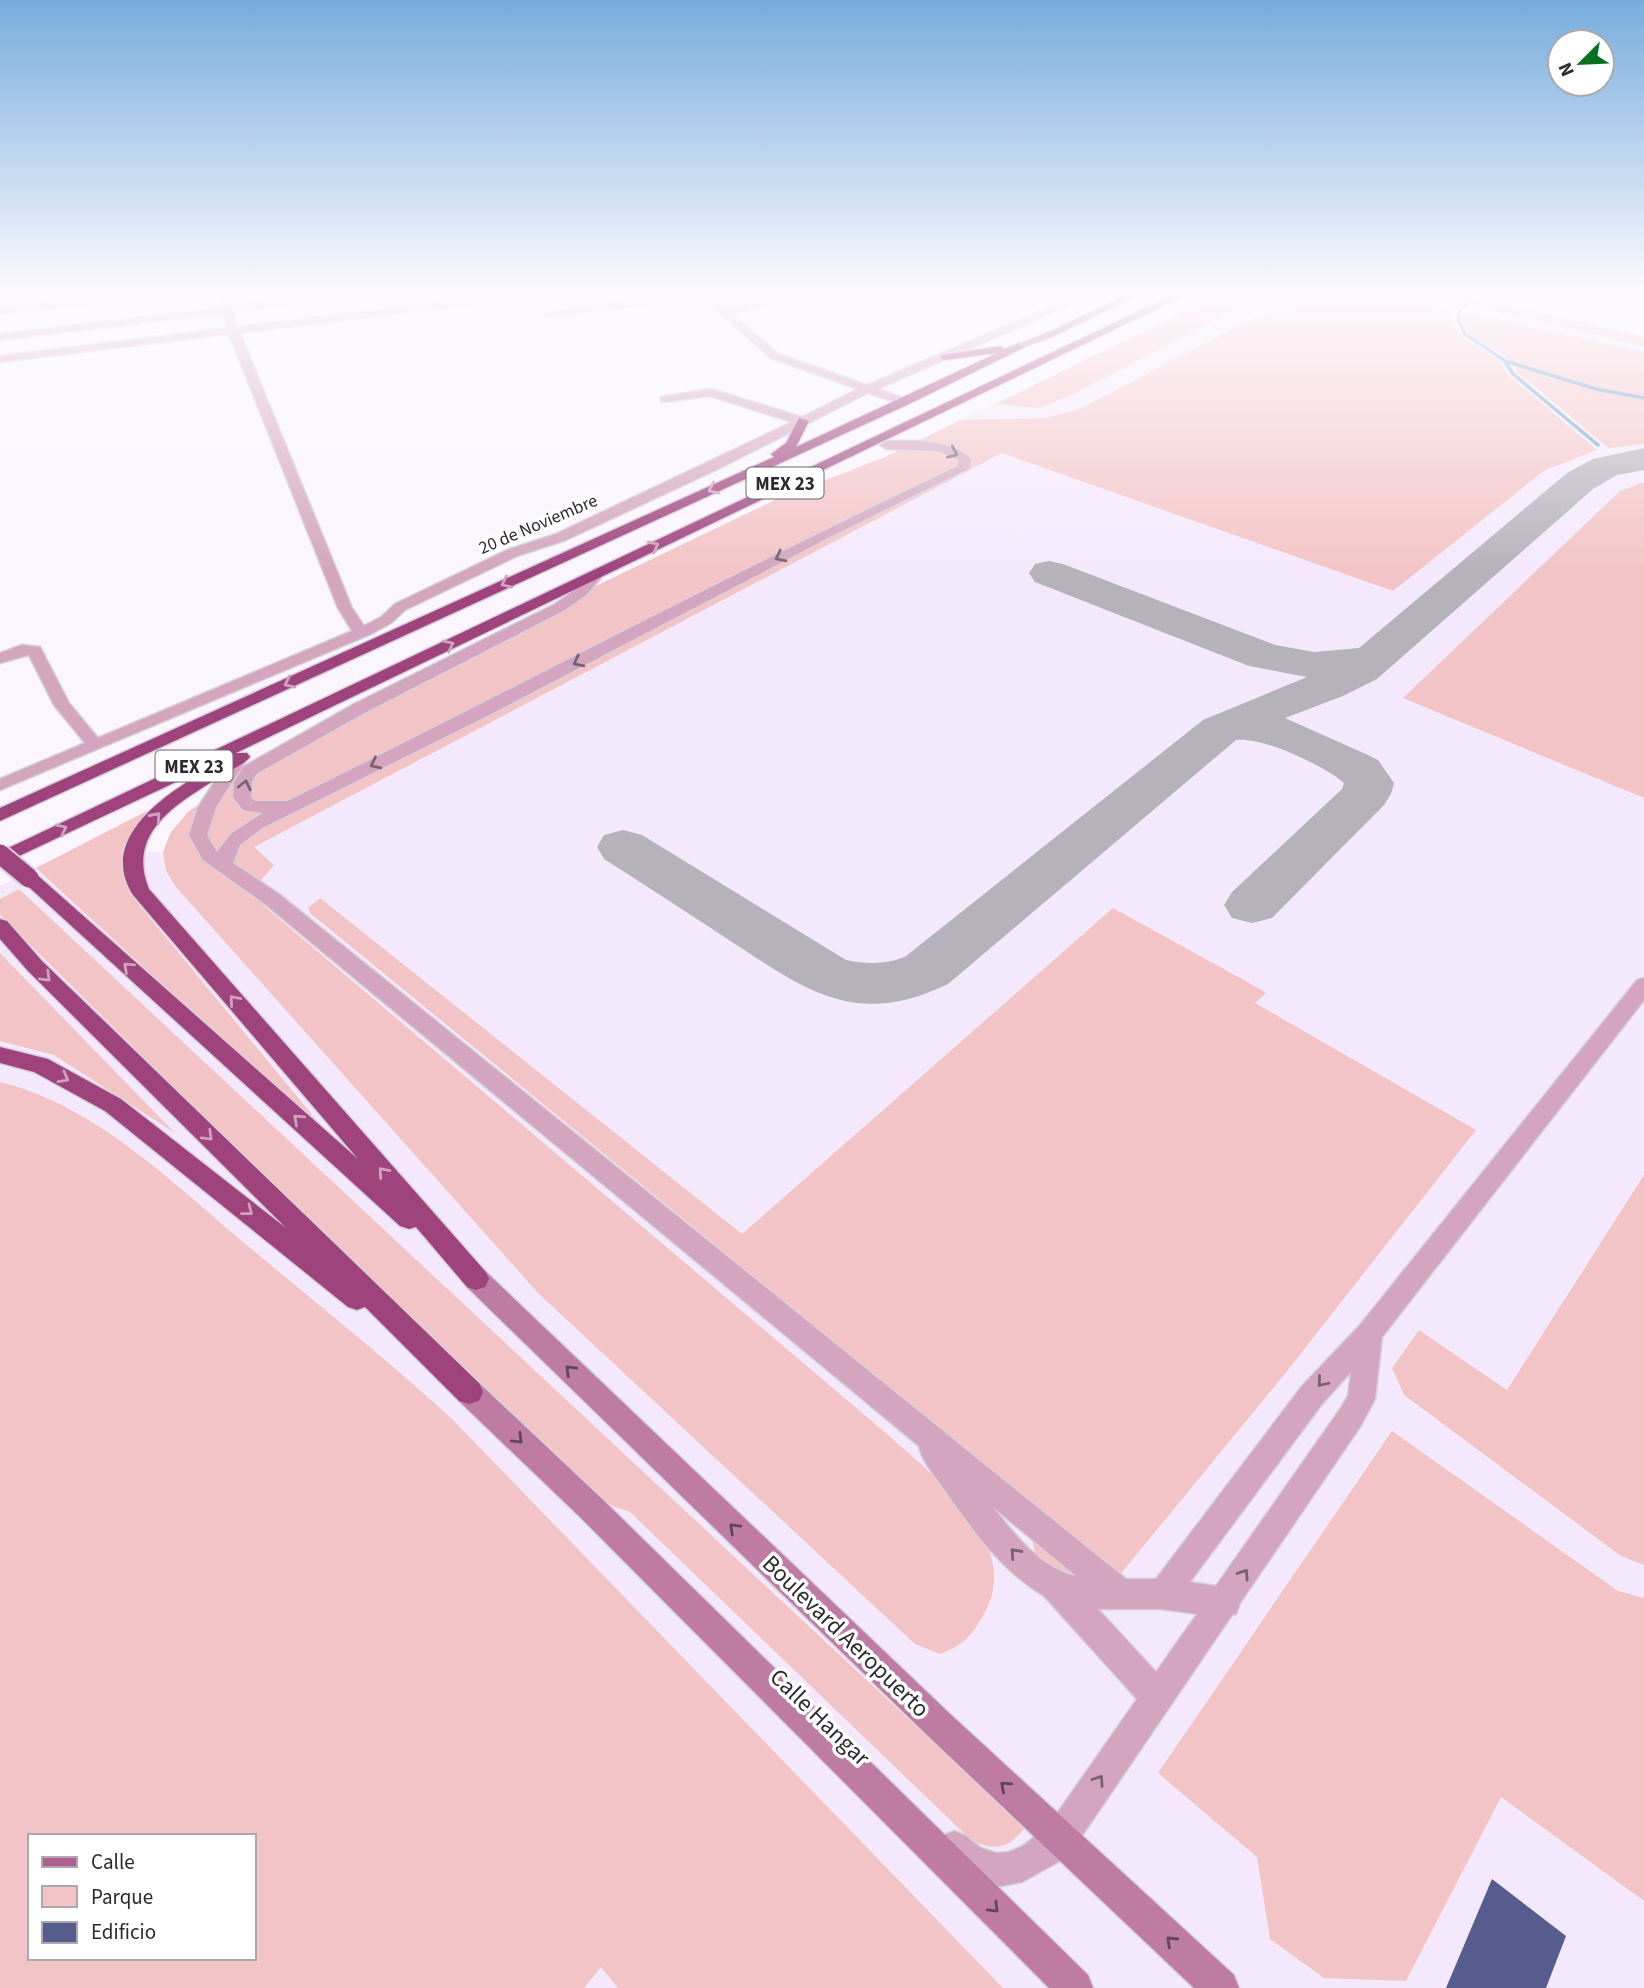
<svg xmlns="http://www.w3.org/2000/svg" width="1644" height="1988" viewBox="0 0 1644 1988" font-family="'Source Sans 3',sans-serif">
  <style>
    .built { fill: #f4e9fc; fill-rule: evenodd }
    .green { fill: #f3c4c5; fill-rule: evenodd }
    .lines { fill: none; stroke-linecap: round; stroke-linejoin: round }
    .stream { stroke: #6e9fc9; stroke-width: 3.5 }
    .taxiway { fill: #b6b2ba; fill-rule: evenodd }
    .building { fill: #565c8e }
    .street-casing { stroke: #d5d0da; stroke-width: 3 }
    .secondary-casing { stroke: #d5d0da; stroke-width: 3 }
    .primary-casing { stroke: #d5d0da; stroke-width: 3 }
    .highway-casing { stroke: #d5d0da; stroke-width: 3 }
    .street { fill: #d3a5bf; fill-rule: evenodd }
    .secondary { fill: #be7ca3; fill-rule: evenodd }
    .primary { fill: #ae5e8f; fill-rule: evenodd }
    .highway { fill: #9f437d; fill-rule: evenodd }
    .highway-bridge-casing { stroke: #d5d0da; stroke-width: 23; stroke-linecap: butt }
    .highway-bridge { stroke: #9f437d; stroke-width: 19 }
    .oneway { stroke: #786170 }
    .oneway2 { stroke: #cfa1be }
    .oneway3 { stroke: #604658 }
    .labels { text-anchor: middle; stroke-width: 7; stroke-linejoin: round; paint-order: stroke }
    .far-street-label { font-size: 18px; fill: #2d292f; stroke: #fff }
    .shield { fill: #fff; stroke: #6c696d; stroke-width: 2 }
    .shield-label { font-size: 19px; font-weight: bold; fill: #2d292f }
    .near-street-label { font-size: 24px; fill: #2d292f; stroke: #fff }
  </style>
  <rect width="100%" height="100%" fill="#faf5ff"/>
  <path class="built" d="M1220,294H1462L1644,337V1988H0V886L151,809L131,834L122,851L163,852L171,832L188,812L286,742L400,680L777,499L885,457ZM30,1836H254V1958H30Z"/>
  <path class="green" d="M1220,294H1310L1265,300L1222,316L1070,396L1039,408L996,404Z
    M1385,294H1462L1644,337V346L1428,297Z
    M1359,300L1418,303L1453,310L1451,324L1467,341L1499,360L1507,374L1597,450L1545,470L1393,591L1002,453L254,847L274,865L257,885L256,896L264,906L887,1434C932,1475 1023,1542 985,1612C974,1633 963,1646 940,1654L915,1644L538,1293L176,887L166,871L163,852L171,832L188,812L286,742L400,680L777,499L885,457L961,420L1046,418L1080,409L1246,322L1283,306Z
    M1467,312L1644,352V444L1609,448L1519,374C1516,370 1513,363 1509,360C1493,345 1468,342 1462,319Z
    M1644,482V798L1403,698L1620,491Z
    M151,809C122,844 113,851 131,895L337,1145L36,868Z
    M19,889L1025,1828C1006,1849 998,1851 972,1841L630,1512L589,1498L0,915V899Z
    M320,898L742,1234L1113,908L1251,984L1266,993L1255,1003L1476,1130L1284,1375L1100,1599L1037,1560L1030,1531L995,1474L310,913L308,908Z
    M0,953L175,1133L54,1055L0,1041Z
    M0,1082C97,1105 179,1189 254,1251C321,1307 389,1361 453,1420L1003,1988H618L601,1967L584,1988H0ZM30,1836H254V1958H30Z
    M1644,1175V1565L1621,1556L1404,1395L1392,1368L1419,1330L1507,1390Z
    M1392,1431L1618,1591L1644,1598V1901L1501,1797L1406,1981L1324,1978L1270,1939L1257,1857L1158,1773Z"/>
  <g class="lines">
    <path class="stream" d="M1455,294L1470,298L1472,301L1465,305
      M1460,311L1458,320L1465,334L1504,360L1513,374L1598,445
      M1505,361L1596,389L1644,398"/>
    <path class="taxiway" d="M1644,448V470L1617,475L1593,489L1377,679L1343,696L1285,718L1368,755L1378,760L1394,783L1391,794L1384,805L1272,918L1252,923L1232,918L1224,905L1232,892L1342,789L1344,783C1325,766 1262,736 1236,740L948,984C853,1030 803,988 726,938C685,911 645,885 604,859L597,847L604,835L623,830L642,835L846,960C867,964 887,965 906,956L1203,720L1307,677L1249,666L1035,582L1029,573L1035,564L1049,561L1063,564L1275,645L1314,652L1359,648L1567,473L1593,459Z"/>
  </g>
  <path class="building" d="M1492,1879L1566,1936L1546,1988H1446Z"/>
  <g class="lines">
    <defs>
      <path id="street" d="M121,294H155L150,297L0,314V308Z
        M217,294H227L231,306L333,294H365L233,312L237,327L507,294H539L534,297L240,333L352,608L364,626L381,617L395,604L507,550L556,534L792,422L710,396L665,402L661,401V397L711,389L802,417L858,389L771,358L702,298L549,317L544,314L545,312L686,294H709L727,309L790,294H808L732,314L779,354L867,385L1081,294H1095L878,389L909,400V404H901L868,393L716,470L566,540L517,556L405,610L391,623L371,634L0,790V779L85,743L54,705L29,655L0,663V653L22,645L40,647L69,703L98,738L352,631L338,608L229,334L0,362V356L227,328L223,313L0,340V334L221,308Z
        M917,441C936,442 957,445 971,459L970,468L828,538L487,716L262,828L240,845L233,863L279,894L1126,1579H1156L1302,1386L1360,1325L1637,980L1644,978V1000L1382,1337L1375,1399L1360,1427L1240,1603L1236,1614L1232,1615L1073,1849L1060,1861L1022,1882L996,1887L956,1872L942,1860L937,1848L942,1836L954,1831L966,1836L981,1848L996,1853L1009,1852L1023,1846L1049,1825L1137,1699L1044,1596C1000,1570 969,1525 940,1483C932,1472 921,1459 919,1446L265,904L203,860L189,835L198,807L232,755L238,754L247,759L216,807L207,835L217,852L232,833L263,813L243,810L233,797L234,782L243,767L354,704L555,604L576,589L593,570H603L605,573L586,595L565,610L366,712L256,774L252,782L251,797L255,801H288C512,690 732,573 958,466L959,460L937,451L886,449L880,445L886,441ZM1351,1372L1348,1396L1340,1409L1216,1586L1190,1582L1322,1404ZM993,1507L1076,1576C1041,1569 1014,1534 993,1507ZM1098,1609H1161L1197,1614L1156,1672Z"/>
      <path id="secondary" d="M476,1268L485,1271L949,1713L1234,1975L1239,1988H1194L927,1735L467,1287L463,1279L467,1271Z
        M469,1380L479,1383L600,1497L1088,1975L1093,1988H1049L580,1517L459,1401L455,1392L459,1383Z"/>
      <path id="primary" d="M1048,332L1053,335L1052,337L1019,349L1014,346Z"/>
      <path id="highway" d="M1127,294H1141L1052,337L1043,335Z
        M1175,294H1188L236,753H247L250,757C242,766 228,771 218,778C176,804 126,833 149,889L485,1271L489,1279L485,1287L476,1290L467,1287L416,1227L409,1229L400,1226L19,878L22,874H36L358,1159L133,895C92,830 187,781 233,755L0,865V852Z
        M1019,343L1024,346L1023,348L909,404L0,821V808L774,457L771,454L786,443L799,418L809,421L796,447L997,353L945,360L941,359V355L1000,346L1005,349Z
        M0,919L7,921L42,961L479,1383L483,1392L479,1401L469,1404L459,1401L365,1307L357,1310L348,1307L105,1111L34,1072L0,1063V1047L48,1059L121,1099L286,1228L28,971L0,939Z"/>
    </defs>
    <use href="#street" class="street-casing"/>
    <use href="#secondary" class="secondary-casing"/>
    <use href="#primary" class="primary-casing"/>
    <use href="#highway" class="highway-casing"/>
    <use href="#street" class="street"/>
    <use href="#secondary" class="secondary"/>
    <use href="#primary" class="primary"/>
    <use href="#highway" class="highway"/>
    <defs>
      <path id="highway-bridge" d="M0,854L29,878"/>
    </defs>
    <use href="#highway-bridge" class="highway-bridge-casing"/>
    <use href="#highway-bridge" class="highway-bridge"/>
  </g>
  <defs><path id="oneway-chevron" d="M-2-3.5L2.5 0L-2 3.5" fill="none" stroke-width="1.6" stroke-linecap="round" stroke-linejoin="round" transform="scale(1.75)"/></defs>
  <g class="oneway">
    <use href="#oneway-chevron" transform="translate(953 453) rotate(24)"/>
    <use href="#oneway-chevron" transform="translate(780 557) rotate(153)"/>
    <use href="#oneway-chevron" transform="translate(578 662) rotate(153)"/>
    <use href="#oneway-chevron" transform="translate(375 764) rotate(154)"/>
    <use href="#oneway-chevron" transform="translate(245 785) rotate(-77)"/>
    <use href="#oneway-chevron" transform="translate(1322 1382) rotate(130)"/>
    <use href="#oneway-chevron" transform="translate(1015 1553) rotate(-132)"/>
    <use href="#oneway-chevron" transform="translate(1244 1574) rotate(-56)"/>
    <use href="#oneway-chevron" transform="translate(1099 1780) rotate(-56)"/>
  </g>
  <g class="oneway2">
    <use href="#oneway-chevron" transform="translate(713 489) rotate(155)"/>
    <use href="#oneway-chevron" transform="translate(654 546) rotate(-26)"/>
    <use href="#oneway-chevron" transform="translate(506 583) rotate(155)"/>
    <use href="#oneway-chevron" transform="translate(449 645) rotate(-26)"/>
    <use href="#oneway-chevron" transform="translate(289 683) rotate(155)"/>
    <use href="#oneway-chevron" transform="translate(156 817) rotate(-48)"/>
    <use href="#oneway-chevron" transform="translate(62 829) rotate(-26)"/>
    <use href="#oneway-chevron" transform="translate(128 967) rotate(-138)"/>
    <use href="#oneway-chevron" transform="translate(46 977) rotate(44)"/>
    <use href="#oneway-chevron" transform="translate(234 1000) rotate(-131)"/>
    <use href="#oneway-chevron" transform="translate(64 1078) rotate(29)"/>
    <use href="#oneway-chevron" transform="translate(298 1119) rotate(-138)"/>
    <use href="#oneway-chevron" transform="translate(208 1136) rotate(44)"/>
    <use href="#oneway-chevron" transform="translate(383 1172) rotate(-131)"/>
    <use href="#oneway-chevron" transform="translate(248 1211) rotate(38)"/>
  </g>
  <g class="oneway3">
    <use href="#oneway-chevron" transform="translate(570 1370) rotate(-136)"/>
    <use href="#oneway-chevron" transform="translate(518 1439) rotate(44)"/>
    <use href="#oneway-chevron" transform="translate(734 1528) rotate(-136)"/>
    <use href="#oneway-chevron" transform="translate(1005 1786) rotate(-138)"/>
    <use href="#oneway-chevron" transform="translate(994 1908) rotate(45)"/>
    <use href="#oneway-chevron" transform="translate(1171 1941) rotate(-137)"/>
  </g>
  <linearGradient id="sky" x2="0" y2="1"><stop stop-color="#77acdc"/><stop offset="0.51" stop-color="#fdfaff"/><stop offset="1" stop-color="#fdfaff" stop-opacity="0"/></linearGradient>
  <rect width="1644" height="573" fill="url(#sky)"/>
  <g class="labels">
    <g class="far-street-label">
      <text transform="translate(538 524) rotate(-23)" y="6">20 de Noviembre</text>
    </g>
    <g class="shield">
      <rect x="746.5" y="467.5" width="77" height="31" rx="5"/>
      <rect x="155.5" y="750.5" width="77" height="31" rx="5"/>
    </g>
    <g class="shield-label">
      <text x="785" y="490">MEX 23</text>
      <text x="194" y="773">MEX 23</text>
    </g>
    <g class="near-street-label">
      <text transform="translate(846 1636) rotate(44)" y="8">Boulevard Aeropuerto</text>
      <text transform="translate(820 1717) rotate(44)" y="8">Calle Hangar</text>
    </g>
  </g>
  <rect x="28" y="1834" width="228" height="126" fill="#ffffff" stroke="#aba9ac" stroke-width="2"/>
  <rect x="42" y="1857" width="35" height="10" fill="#ae5e8f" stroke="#aba9ac" stroke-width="2"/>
  <text x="91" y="1869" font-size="21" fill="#2d292f">Calle</text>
  <rect x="42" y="1886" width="35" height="21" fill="#f3c4c5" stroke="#aba9ac" stroke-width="2"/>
  <text x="91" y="1904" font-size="21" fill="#2d292f">Parque</text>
  <rect x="42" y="1922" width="35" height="21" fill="#565c8e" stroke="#aba9ac" stroke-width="2"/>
  <text x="91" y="1939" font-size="21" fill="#2d292f">Edificio</text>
  <g transform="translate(1581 63) rotate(246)"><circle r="33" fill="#ffffff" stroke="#aba9ac" stroke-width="2"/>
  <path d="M0-5L12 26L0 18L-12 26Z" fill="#087021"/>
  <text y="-10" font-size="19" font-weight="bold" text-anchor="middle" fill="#2d292f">N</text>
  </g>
</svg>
